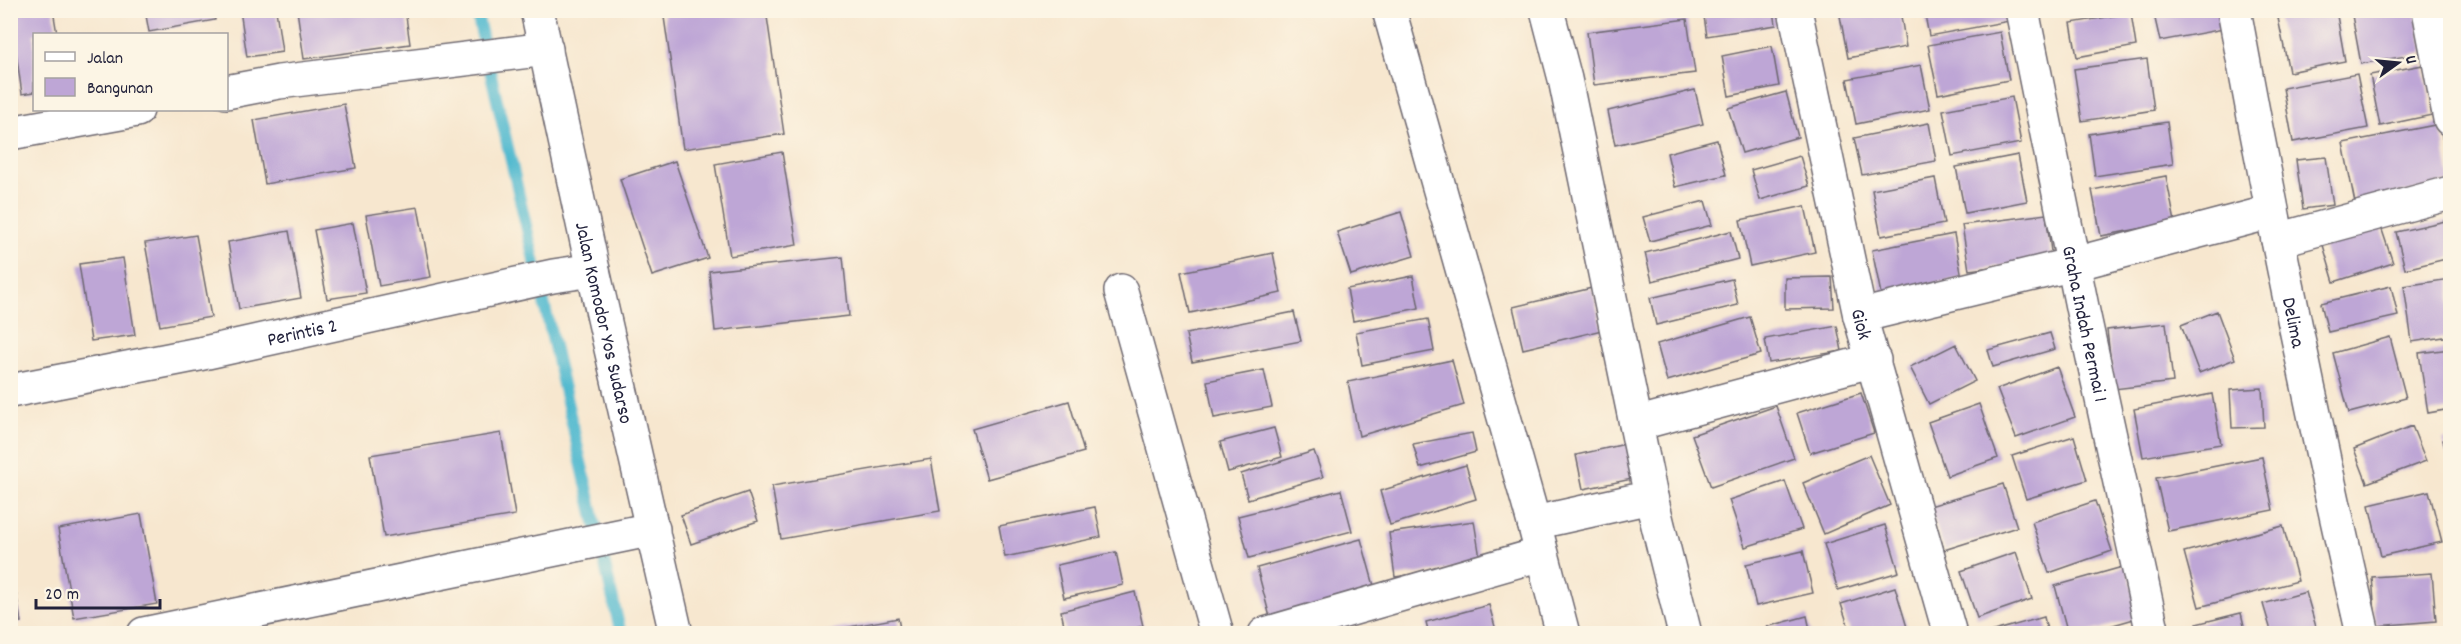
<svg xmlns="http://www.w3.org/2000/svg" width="2461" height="644" viewBox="0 0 2461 644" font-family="Dekko,sans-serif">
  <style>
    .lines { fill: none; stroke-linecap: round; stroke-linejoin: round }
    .stream { stroke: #51b9cf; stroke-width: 12 }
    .building { fill: #bea6d6 }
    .minor-casing { stroke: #6d676f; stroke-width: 36 }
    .tertiary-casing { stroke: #6d676f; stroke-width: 36 }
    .minor { stroke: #fff; stroke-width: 33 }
    .tertiary { stroke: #fff; stroke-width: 33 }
    .labels { text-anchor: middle; stroke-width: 5; stroke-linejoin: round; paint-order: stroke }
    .street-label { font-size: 20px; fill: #22223b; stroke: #fcf5e5 }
  </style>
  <rect width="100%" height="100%" fill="#fcf5e5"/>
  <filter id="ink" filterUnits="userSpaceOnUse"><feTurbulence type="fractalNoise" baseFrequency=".0167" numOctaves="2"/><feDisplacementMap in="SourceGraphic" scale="12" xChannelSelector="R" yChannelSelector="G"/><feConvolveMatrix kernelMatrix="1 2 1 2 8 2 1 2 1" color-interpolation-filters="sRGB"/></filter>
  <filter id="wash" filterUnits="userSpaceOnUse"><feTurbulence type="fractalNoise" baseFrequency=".008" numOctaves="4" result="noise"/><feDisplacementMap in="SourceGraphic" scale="24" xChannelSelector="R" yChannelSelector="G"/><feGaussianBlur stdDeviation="1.35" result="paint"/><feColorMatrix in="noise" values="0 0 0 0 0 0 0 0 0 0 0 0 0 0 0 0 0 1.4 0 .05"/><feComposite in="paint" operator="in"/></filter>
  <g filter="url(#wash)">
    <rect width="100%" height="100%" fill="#f7e7cf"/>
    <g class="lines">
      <path class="stream" d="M476,10L621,634"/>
    </g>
    <g id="blocks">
      <path class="building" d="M10,10H53L57,34H34V92L22,94Z
        M145,10H214L215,20L149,32Z
        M240,10H276L282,52L247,57Z
        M297,10H405L410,44L304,59Z
        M663,10H766L784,134L683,149Z
        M1703,10H1774L1776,25L1707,36Z
        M1870,10H1900L1906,47L1848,58L1840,16Z
        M1924,10H2013L2015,20L1929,36Z
        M2153,10H2221L2224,29L2160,41Z
        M2315,10H2336L2345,61L2289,72L2278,18Z
        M2351,10H2415L2423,53L2361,64Z
        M2131,13L2136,46L2077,57L2071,23Z
        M1687,19L1695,73L1594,85L1587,32Z
        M2000,32L2009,80L1938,94L1928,45Z
        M1772,46L1779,86L1729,96L1722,56Z
        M2147,59L2154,110L2082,121L2074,69Z
        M1921,65L1930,109L1856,124L1847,79Z
        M2423,65L2432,115L2380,126L2370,75Z
        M2357,74L2368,128L2293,142L2283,88Z
        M1695,90L1703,124L1615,145L1608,111Z
        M1786,92L1798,137L1742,153L1728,108Z
        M2012,97L2021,143L1952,156L1943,110Z
        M344,104L356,168L265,184L254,120Z
        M2167,122L2173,164L2095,176L2089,134Z
        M1929,123L1936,161L1862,175L1854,138Z
        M2440,124L2450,182L2355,203L2343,143Z
        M1717,140L1726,175L1675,187L1667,153Z
        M782,152L797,245L730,256L715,164Z
        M2018,155L2027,201L1965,213L1956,167Z
        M1800,156L1809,186L1760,200L1751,170Z
        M2326,157L2333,205L2303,209L2296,160Z
        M675,161L708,258L652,276L620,179Z
        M2166,176L2175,222L2101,236L2092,190Z
        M1935,178L1944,224L1881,236L1872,190Z
        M1705,201L1712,225L1650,241L1643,217Z
        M1805,206L1815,252L1750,266L1740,220Z
        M418,207L431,277L379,286L366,215Z
        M1401,212L1414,256L1351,275L1337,232Z
        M2046,214L2052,259L1969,270L1962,225Z
        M2450,220V258L2405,269L2396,232Z
        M353,223L366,293L327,299L314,230Z
        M2381,227L2393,263L2334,282L2323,245Z
        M289,231L301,298L239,309L228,242Z
        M1731,231L1738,259L1652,281L1645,253Z
        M1954,234L1962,278L1881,294L1872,250Z
        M196,235L211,317L160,326L145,243Z
        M1273,253L1281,293L1190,313L1181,272Z
        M843,257L849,316L715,331L709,271Z
        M123,258L135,335L91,341L79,264Z
        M1413,276L1419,308L1353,321L1347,289Z
        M1832,277L1834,308L1785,309V278Z
        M1732,279L1738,305L1656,325L1650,298Z
        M2450,279V336L2412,342L2404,286Z
        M2391,286L2398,316L2328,332L2321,303Z
        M1592,288L1602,330L1523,349L1513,307Z
        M2217,311L2235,359L2199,373L2181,325Z
        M1294,312L1301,341L1192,362L1186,334Z
        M1750,317L1761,354L1667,381L1657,344Z
        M1428,319L1434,351L1362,365L1356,332Z
        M2166,323L2173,382L2114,389L2107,330Z
        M1837,326L1842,351L1769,363L1765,339Z
        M2050,333L2055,349L1993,367L1988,350Z
        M2390,337L2406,398L2349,413L2333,353Z
        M1956,344L1975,381L1929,404L1910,367Z
        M2450,349V409L2428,413L2419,353Z
        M1452,360L1464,405L1359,436L1348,382Z
        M2057,367L2075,417L2016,438L1997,389Z
        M1264,370L1272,407L1214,418L1207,381Z
        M2262,388L2264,427L2232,428L2230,390Z
        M1861,393L1874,433L1810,453L1797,413Z
        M2212,394L2221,444L2143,457L2134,409Z
        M1069,401L1084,452L987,479L972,429Z
        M1979,404L1998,458L1947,476L1928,422Z
        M1776,406L1794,458L1711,487L1692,435Z
        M2412,426L2426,461L2367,483L2354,449Z
        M1274,428L1282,457L1228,472L1220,442Z
        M501,433L515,515L384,537L370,455Z
        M1472,433L1476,452L1420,468L1413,444Z
        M2074,436L2087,480L2026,499L2012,456Z
        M2450,439V467L2443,440Z
        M1630,443L1637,478L1583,489L1576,455Z
        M1314,451L1323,477L1248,499L1241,474Z
        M1869,455L1890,505L1824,534L1803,483Z
        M2262,457L2273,510L2168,531L2156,478Z
        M931,459L940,511L781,539L772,486Z
        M1466,465L1476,499L1390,525L1380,491Z
        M1785,481L1802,529L1745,547L1729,500Z
        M2003,484L2017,527L1944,550L1930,506Z
        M1341,490L1352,531L1249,558L1238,516Z
        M2429,491L2442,542L2381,556L2369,505Z
        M748,492L758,521L691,544L681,515Z
        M2095,501L2112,551L2049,573L2032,522Z
        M1095,507L1101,537L1005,557L999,526Z
        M141,514L157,604L74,618L58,529Z
        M1474,521L1481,564L1395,577L1389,533Z
        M1885,525L1899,572L1838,590L1824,544Z
        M2283,526L2298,581L2199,607L2184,552Z
        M1361,539L1376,593L1271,621L1257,568Z
        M1803,551L1813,593L1756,606L1746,564Z
        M1116,552L1123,585L1064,598L1057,565Z
        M2016,552L2032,599L1977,618L1961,571Z
        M10,556L21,622L10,623Z
        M2126,566L2141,617L2082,634H2068L2055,586Z
        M2432,573L2436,621L2376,626L2372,577Z
        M1895,587L1909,634H1851L1841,604Z
        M1135,592L1143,626L1115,634H1066L1061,611Z
        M2306,592L2318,634H2272L2263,604Z
        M1489,605L1497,634H1429L1426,622Z
        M2241,613L2246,634H2198L2196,624Z
        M1807,616L1811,634H1768L1766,627Z
        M2044,617L2048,634H1986V633Z
        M898,618L901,634H823L822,632Z"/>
    </g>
  </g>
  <g filter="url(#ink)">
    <use href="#blocks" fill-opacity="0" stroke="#6d676f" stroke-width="1.5"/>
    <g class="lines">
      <defs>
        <g id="minor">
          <path d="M1389,10L1534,523L1563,634"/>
          <path d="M1547,10L1565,79L1651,497L1685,634"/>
          <path id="s1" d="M1795,10L1860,316L1950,634"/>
          <path id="s2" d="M2022,10L2083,312L2153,634"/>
          <path id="s3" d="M2234,10C2272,219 2315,427 2363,634"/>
          <path d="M2429,10L2450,119"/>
          <path d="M226,92L279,82L546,49"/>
          <path d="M10,133L137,110"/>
          <path d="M2278,240L2450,193"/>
          <path d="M1121,291L1217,634"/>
          <path d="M1860,316L2074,264L2271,212"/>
          <path id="s4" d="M10,391L199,354L553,276L593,270"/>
          <path d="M1636,424L1874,360"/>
          <path d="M1534,523L1651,497"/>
          <path d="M144,634L653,529"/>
          <path d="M1265,634L1541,554"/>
        </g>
        <g id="tertiary">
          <path id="s5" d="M537,10L593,270L676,634"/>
        </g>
      </defs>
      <use href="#minor" class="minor-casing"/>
      <use href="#tertiary" class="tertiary-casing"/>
      <use href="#minor" class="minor"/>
      <use href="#tertiary" class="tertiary"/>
    </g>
  </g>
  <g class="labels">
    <g class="street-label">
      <text dy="7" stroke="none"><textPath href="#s5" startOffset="320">Jalan Komodor Yos Sudarso</textPath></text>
      <text dy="7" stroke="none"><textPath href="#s2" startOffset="320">Graha Indah Permai 1</textPath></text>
      <text dy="7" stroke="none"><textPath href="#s3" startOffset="318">Delima</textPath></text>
      <text dy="7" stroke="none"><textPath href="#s1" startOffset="321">Giok</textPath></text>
      <text dy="7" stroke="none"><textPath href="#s4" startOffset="298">Perintis 2</textPath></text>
    </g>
  </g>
  <rect width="2461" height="644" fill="none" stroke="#fcf5e5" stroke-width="36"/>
  <rect x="33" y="33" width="195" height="78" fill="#fcf5e5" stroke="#a5a1a1" stroke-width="1.5"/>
  <rect x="45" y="52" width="30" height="9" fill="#ffffff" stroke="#a5a1a1" stroke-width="1.5"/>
  <text x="87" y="63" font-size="18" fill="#22223b">Jalan</text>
  <rect x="45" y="78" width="30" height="18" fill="#bea6d6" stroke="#a5a1a1" stroke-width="1.5"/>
  <text x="87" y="93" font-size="18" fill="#22223b">Bangunan</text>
  <g transform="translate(2398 63) rotate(75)" stroke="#fcf5e5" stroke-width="4.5" paint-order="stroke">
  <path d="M0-4.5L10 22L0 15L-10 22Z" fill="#22223b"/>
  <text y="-9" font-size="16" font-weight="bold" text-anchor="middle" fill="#22223b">U</text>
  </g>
  <path d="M36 599v9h124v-9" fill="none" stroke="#22223b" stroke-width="3"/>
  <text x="45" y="599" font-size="18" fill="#22223b" stroke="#fcf5e5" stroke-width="4.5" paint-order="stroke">20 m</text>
</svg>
